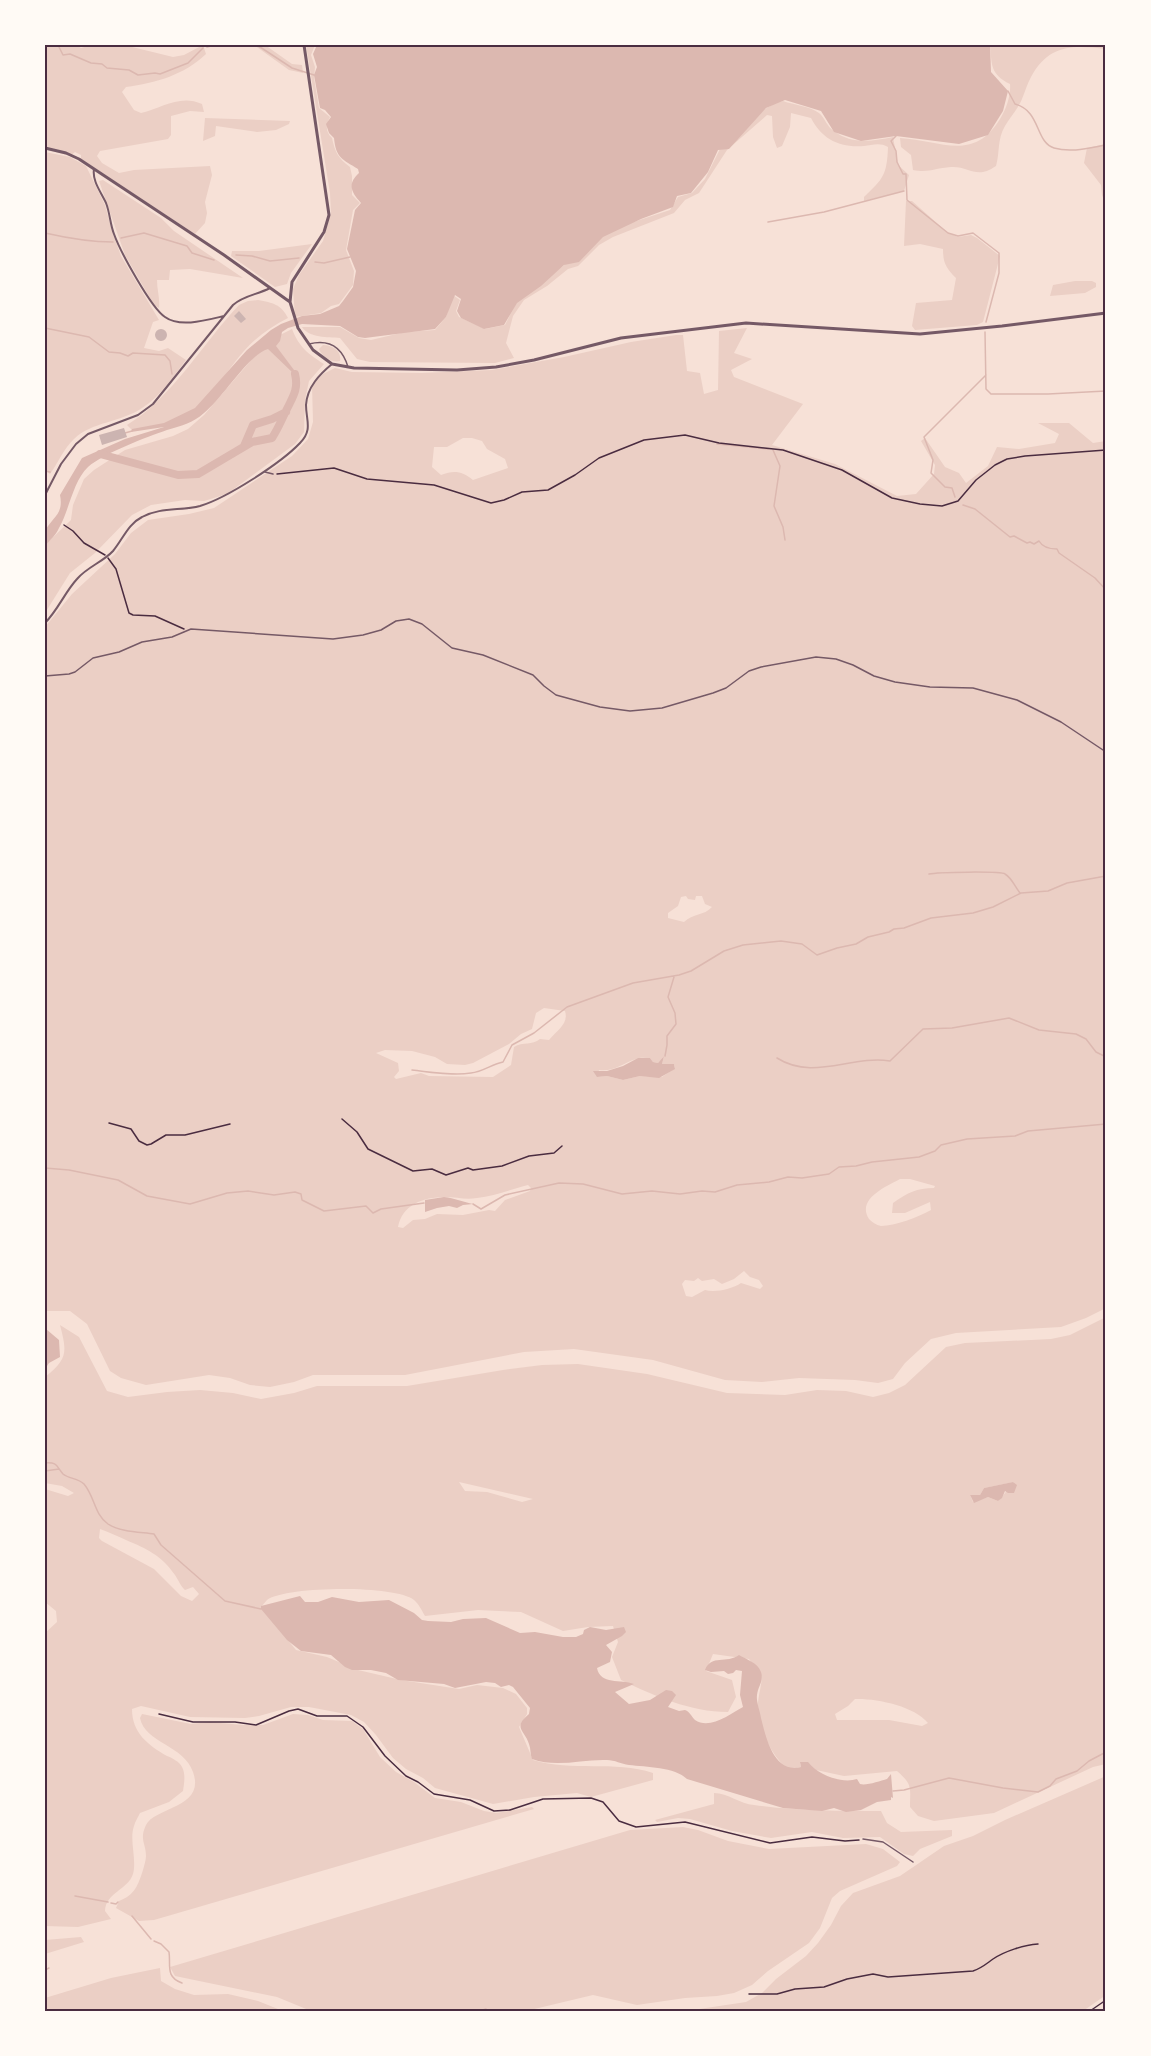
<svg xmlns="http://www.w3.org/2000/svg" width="1151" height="2056" viewBox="0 0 1151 2056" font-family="'Varela Round',sans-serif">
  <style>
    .green { fill: #ebcfc5; fill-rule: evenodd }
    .water { fill: #dcb8b0 }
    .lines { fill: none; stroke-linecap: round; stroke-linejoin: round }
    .stream { stroke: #dcb8b0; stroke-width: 1.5 }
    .river { stroke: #dcb8b0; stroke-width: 8 }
    .building { fill: #ccb4b1 }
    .path { stroke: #4a2c40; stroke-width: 1.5 }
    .service { stroke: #755966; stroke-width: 1.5 }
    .minor { stroke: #755966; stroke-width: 2 }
    .tertiary { stroke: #755966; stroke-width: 3 }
    .neatline { fill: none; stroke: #4a2c40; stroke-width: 2 }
  </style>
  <rect width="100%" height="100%" fill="#f7e1d7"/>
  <path class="green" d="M45,45H76L81,48L91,45H124L173,57L184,55L203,45L206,54C184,75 156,83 126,87L122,92L134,110L141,113C162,108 180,94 202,104L204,112L190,111L171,116V135L168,139L100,151L97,156L102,163L119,173L134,170L210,166L212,175L205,202L207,213L205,223L195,234L81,159V155L75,152L70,156L45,149Z
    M254,45H265L292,64L302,65L303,73L289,70Z
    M306,45H315L311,55L315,67L314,78L319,108L330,117C326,125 325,131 332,138C335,152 338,158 350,167L352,176V195L360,203L353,210L346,250L354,271L353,285L339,304L331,306L321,313L295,317L293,289L299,275L323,241L331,213L330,193Z
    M990,45H1106V49C1073,45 1049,44 1031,77C1027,84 1025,92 1022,99C1018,109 1010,117 1005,126C997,139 1000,153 996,166C976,180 970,166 951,167C935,168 929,173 913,170L911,155L901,147L900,138C940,140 973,163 1000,119C1006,109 1011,96 1010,84C990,74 992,65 990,45Z
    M783,101C794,105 810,106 819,113C825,118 827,127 834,131C852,145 873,141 893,137L898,165L909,175L904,191L864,201V197C883,179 887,175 888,147C880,142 872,145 864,146C839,148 822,139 811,118L791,113L790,127L782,146L777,148L773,137L772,116L767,115L727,150L699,193L685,200L674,213L613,237L599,245L578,266L568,269L547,286L524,300L513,316L506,343L514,358L495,363L370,362L357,359L340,338C328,337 309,338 302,327H340L359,338L371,340L405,332L435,330L446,317L453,295L460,300L456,311L459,317L485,329L505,325L516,303L591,244L615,228L670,210L678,197L692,193L705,179L722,145L741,131L765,109L775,103Z
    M205,118L290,121L289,124L276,130L257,132L216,126L215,136L203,141Z
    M1106,144V206L1102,195L1101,185L1084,163L1087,148Z
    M45,152L70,157L86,166L105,205L112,231L121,256L159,320L153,322L144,348L159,351L168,348L186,360C173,377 160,397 142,408C122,422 91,422 74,439C64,448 58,463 50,474L45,470Z
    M103,180L161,218L174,231L243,278L190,269L170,270L169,280H157C157,290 160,298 159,308L154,305L125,255L99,181Z
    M906,201H912L948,233L958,237L971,235L977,238L1000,256L983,322L977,325L915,330L912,326L916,303L952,300L956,278C946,268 943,263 943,249L920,244L904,246Z
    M312,244L291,273L287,284L275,287L231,256L232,251H259Z
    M1075,281H1092L1096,283V287L1085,293L1050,296L1053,285Z
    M258,300C273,303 281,304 288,318C272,326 256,337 244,351C224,373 212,401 186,416C169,425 150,428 133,431L127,425C172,398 203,343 239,305L248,301Z
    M747,328L734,353L752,359L731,370L734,377L803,404L772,445L835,464L897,496L916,494L934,474L935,465L921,441L925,438L945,467L959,473L966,483L988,466L997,447L1019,449L1055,443L1059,434L1038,423H1069L1093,443L1106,441V1308L1086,1318L1061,1327L956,1333L931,1339L905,1363L893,1379L878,1383L855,1380L799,1378L762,1382L725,1380L653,1360L574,1349L524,1352L405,1375H313L294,1382L270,1387L250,1385L230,1378L209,1375L146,1385L121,1378L110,1371L87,1324L70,1311H45V627L72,594L115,554L131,533L148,520L189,514L214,508L292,456L308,439L313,422L312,385L323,374L335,368L352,372L422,373L492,370L564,357L631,342L676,335H683L687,371L700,373L704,394L718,390L719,331ZM463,438H472L482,441L487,449L505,459L508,468L473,480C462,471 454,470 441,475L432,467L434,447H447ZM686,896L688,899L695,900L696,896H702L705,904L712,907C704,916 693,913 684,922L668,918V913L678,906L681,897ZM544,1008L565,1011C569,1024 557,1030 549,1040L540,1039C532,1046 523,1041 514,1047L511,1065L493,1077L429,1076L421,1073L396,1079L394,1077L399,1071L398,1063L376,1053L385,1050L412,1051L435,1057L447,1064L465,1065L473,1063L509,1044L521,1034L532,1029L536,1013ZM664,1056L662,1064H674L675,1068L662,1077L640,1076L623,1080L607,1076L597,1077L599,1070C614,1072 623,1063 636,1059C640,1057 646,1058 650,1058L653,1062L658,1063ZM900,1179H910L935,1186L934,1188C917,1188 907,1193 893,1203L892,1213H905L930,1202L931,1210C918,1217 895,1226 881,1226C876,1225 872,1222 869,1219C856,1199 887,1186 900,1179ZM528,1185L531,1188L530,1191L505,1200L495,1211L489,1210L463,1215L437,1214L425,1219L413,1220L403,1228L398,1227C402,1205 423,1197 445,1197C457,1197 465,1200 477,1198C494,1196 512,1189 528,1185ZM744,1271L750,1277L759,1280L763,1286L760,1289L741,1283C732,1289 715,1293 705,1290L692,1297L686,1296L682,1284L685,1280L694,1281L698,1278L702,1281L714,1279L722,1284L734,1279Z
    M292,329C299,347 308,354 324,364L309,381L305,400L304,432L295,444L227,494L204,501L185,500L151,505L132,515L95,553L70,573L45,613V545L71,520L73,505L84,479L94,470L125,450L173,436L188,429L204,415L253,358L278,336Z
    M323,345C332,345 342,351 340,361C332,363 322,357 319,349Z
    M1106,1317V1764L1093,1767L994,1813L934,1821L918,1816L910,1807C910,1787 913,1785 897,1771L844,1776L816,1770L800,1763L801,1767C800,1767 793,1769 792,1769C776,1767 760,1729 758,1715C756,1704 761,1689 762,1677L749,1659L713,1654L706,1671L732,1680L736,1697L728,1712C690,1712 655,1696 621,1680L612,1657L618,1642L613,1626L588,1627L563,1631L521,1612L478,1610L425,1616C422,1611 419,1604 414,1600C395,1585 287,1586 267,1600C265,1602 263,1605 261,1607L296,1650L327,1657L358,1670L401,1680L459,1689L477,1685L503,1688L516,1694L527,1708V1714L519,1727L533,1760C572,1772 614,1760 653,1773V1780L591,1797L577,1793L534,1797L493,1804L435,1788L423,1778L406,1769L393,1758L376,1735L364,1722L351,1715L309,1707H291L259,1716L245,1718L190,1717L141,1706L132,1709C132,1733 148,1745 167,1756C172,1758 180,1762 182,1767C186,1774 184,1784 183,1791L169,1802L140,1813C138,1817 135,1822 134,1826C129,1840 137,1859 133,1874C128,1890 106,1892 105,1911L111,1919L78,1927L45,1926V1633L57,1622L56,1611L45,1602V1489L68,1496L74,1493L62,1486L45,1483V1377C68,1359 67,1352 60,1325L79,1337L107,1391L128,1397L167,1392L200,1390L233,1393L261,1399L294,1393L317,1386H407L503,1370L542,1365L578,1364L647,1374L727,1393L785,1395L817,1390L846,1391L873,1397L889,1393L905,1385L946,1347L965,1343L1051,1339L1070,1335ZM459,1482L533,1499L522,1502L487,1492L465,1491ZM1014,1482C1008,1488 1003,1497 998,1501L988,1497L973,1502L970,1495H980L984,1488ZM100,1529C109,1532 117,1536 126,1540C147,1549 161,1555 175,1575C179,1581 180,1585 185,1590L193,1587L199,1594L192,1601L181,1596L154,1569L102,1541L99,1538ZM855,1699C875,1698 915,1706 928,1723L922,1726L889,1720H837L835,1714L848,1706Z
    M142,1714L191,1724L209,1722L243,1725H263L293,1714L308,1715L323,1720L352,1721L363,1729L380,1757L396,1772L414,1782L435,1798L461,1802L484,1811L496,1813L532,1807L534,1809L154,1920L139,1921L116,1908L119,1901C135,1895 138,1885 143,1870C144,1866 146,1860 146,1856C146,1843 139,1840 146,1825C155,1807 206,1808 193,1772C184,1745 145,1743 140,1718Z
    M1106,1776V1995L1083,2011H686L746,2002L762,1993L776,1979L806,1956L818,1943L831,1925L841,1906L853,1893L900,1876L944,1846L973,1836L1005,1820Z
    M714,1793C728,1793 740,1804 754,1805C796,1811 838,1811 881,1811L887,1823L901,1832L952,1830V1836L920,1849L913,1856L904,1854L880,1837L843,1838L812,1832L771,1838L732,1831L690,1819L678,1818L657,1822L655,1820L714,1804Z
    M683,1827L698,1830L728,1841L769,1849L866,1844L883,1849L900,1862L897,1866L840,1891L832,1898L820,1928L809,1943L768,1971L752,1985L734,1993L717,1996L685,1998L637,2005L593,1995L526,2011L473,2009L311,2011L277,1997L175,1976L170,1967L630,1830Z
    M81,1937L84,1942L45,1954V1940Z
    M160,1968L161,1981L175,1989L194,1995L228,1994L258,2001L283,2011H45V1998L111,1978Z"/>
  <path class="water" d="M317,45H990L991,72L1008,91L1003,111L988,135L959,144L896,136L861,141L834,132L821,111L785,100L766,108L729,149L718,150L708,172L691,193L677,196L673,207L641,219L603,237L579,262L564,265L541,286L517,303L504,325L484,329L461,318L457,311L461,299L455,295L446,317L435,329L365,338L358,337L340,326L302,324L288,328L282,332L280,341L276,346L297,374L299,384H295L293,373L268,349C248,355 223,398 204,413C193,423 181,426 167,430C147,437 104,453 88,467C73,481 69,511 59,528C56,535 50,540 45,546C45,542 44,534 45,531C52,517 64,515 60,495L82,458L125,439L164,427L131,432L132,429L164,423L195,408L247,350L271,330L281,324L302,316L320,314L339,306L343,301L353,287L356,271L347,249L355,210L361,203C351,192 347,184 359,173L358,169C342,159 336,158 334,138L329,133L326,124L331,117L325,110L320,108L314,75L317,67L313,54Z
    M664,1056L662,1064H674L675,1069L659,1078L640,1076L623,1080L607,1076L597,1077L593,1071H607L623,1066L638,1058H650L653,1062L658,1063Z
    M444,1197C454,1198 464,1202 473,1204L463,1205L457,1208L449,1206L437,1208L425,1212V1200Z
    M46,1329L59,1340L60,1357L49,1363L45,1369Z
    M1013,1482L1017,1485L1014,1493H1008L1005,1491L1002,1498L998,1501L988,1497L974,1503L970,1495H980L984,1488Z
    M300,1596L305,1602H318L332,1597L359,1602L389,1600L414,1613L422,1620L428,1621L451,1622L463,1619L486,1618L520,1633L535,1632L563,1637H576L583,1634L584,1630L590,1627L606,1630L624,1627L626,1632L622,1636L606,1645L612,1652L610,1662L597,1668C600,1685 621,1679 634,1684L615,1692L629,1704L650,1700L666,1690L672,1691L676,1695L668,1707L679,1711L685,1710C690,1712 691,1716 695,1720C710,1730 730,1714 743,1707L740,1695L742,1671L736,1670L733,1673L728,1674L724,1671L711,1672L705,1670C711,1654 727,1664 739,1655C747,1660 757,1662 761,1672C764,1681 758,1686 757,1695C756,1702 760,1711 761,1718C766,1738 774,1774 801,1767L800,1762H808C818,1775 842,1784 857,1779L860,1784C866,1786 880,1781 887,1779L891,1774L893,1798L891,1797V1800L877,1802L861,1810L846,1812L834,1808L822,1811L783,1808L687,1779C675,1767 646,1767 629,1765C621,1764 615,1760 607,1760C582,1759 557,1768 532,1759C530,1754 531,1749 529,1744C525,1730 512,1728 529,1714L530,1708L513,1687L509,1685L501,1687L495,1683L486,1682L455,1688L444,1684L398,1680L386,1673L371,1670H352L345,1667L331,1655L301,1651L287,1640L261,1609V1606Z"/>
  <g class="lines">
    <path class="stream" d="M58,45L63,55L70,54L91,63L102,64L107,68L129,70L138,75L155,73L160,74L188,63L203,48
      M257,45L292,68L314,75
      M207,47L215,45
      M1008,91L1015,104C1041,111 1035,142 1054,148C1071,153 1089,148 1106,145
      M896,136L891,141L896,151L897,162L903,174H906L907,200L948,233L958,236L973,233L999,253V273L986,322
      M768,222L824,212L904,191
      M45,233C67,238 91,242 113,242
      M121,238L144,233L187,246L192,253L214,260
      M236,255L252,256L270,261L299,258
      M315,262L324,263L350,257
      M45,328L89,337L109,352L120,353L128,356L133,353L165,355L170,361L172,374
      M985,332L986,389L991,394H1048L1106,391
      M125,433L132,431
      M717,444L768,449
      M773,450L780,466L774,506L783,527L785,540
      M45,471L50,472
      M955,497L952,488L945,487L931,473L933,460L924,437L986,375
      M963,505L975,509L1010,537L1014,536L1027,543L1030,542L1034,544L1039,541C1043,548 1050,549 1057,549L1059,553L1095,578L1106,590
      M929,874C937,872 1001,871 1005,874C1012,878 1015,887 1020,893
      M665,1056L667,1045V1036L676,1024L675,1013L668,997L674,977
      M777,1058C813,1081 851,1055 890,1061L923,1029L952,1028L1009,1018L1039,1030L1076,1034L1086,1039L1096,1052L1106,1057
      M412,1070C431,1072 452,1076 471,1073C483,1072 492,1064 503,1062L512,1045L534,1033L567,1007L633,983L679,975L691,971L724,951L743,945L781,941L802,944L817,955L837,948L856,944L868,937L889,932L894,929L904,928L931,918L973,913L993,907L1021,893L1048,891L1067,883L1106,876
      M45,1168L69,1170L118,1180L147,1196L190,1204L227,1193L248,1191L274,1195L295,1192L301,1194L302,1200L324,1211L366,1206L373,1213L381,1209L424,1203
      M473,1204L481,1209L505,1195L559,1183L583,1184L622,1194L652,1191L680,1194L702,1191L715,1192L737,1185L769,1182L788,1177L802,1178L829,1174L839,1167L856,1166L872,1162L919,1157L935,1151L941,1145L967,1139L1015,1136L1028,1131L1106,1124
      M45,1463C58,1462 56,1466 63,1474C69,1479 78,1478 84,1484C95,1497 94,1514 108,1524C120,1532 140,1532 154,1534L161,1545L225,1601L261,1609
      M45,1471L59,1469
      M893,1791L904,1790L949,1778L1003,1788L1038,1792L1050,1786L1056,1779L1077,1771L1089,1761L1106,1752
      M75,1896L108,1902
      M111,1903L116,1904L118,1902
      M132,1916L151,1939
      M154,1941L161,1944L169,1952C171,1965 165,1977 182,1983
      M45,1970L49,1968
      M479,2011L486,2009"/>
    <path class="river" d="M244,446L253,425L272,419L286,412
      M100,454L178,475L198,474L252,442L272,438C278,429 281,421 286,411C292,398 299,390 295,374"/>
  </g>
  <path class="building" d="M239,311L246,319L241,323L234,316Z
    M155 335a6 6 0 1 1 12 0a6 6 0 1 1-12 0Z
    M124,428L127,437L102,445L99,435Z"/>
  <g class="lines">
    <path class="path" d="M277,474L334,468L367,479L434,485L491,503L504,500L522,492L548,490L575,475L599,458L644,440L685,435L719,443L783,450L842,470L892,498L920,504L942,506L958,501L976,480L995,465L1007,459L1025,456L1106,450
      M64,525L73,531L84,543L105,555
      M108,558L116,569L129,613L133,615L155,616L184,629
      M342,1119L357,1132L368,1149L413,1171L432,1169L446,1175L468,1168L473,1170L502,1166L529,1156L554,1153L562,1146
      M109,1123L131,1129L139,1141L147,1145L151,1144L166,1135H185L230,1124
      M159,1714L193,1722H235L256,1725L289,1711L298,1709L317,1716H347L363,1727L385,1756L406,1776L418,1782L434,1794L470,1800L494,1811L510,1810L543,1799L591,1798L603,1802L619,1821L636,1827L685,1822L770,1843L812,1837L845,1841L859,1840
      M749,1994H777L795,1989L824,1987L847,1979L873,1974L888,1977L973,1971C982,1968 986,1964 993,1959C1005,1951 1024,1945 1038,1944
      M1090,2011L1106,2000"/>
    <path class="service" d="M309,344C329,339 342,347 348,367
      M265,472L273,474
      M45,676L69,674L75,672L93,658L119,652L142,642L172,637L191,629L333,639L363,635L381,630L396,621L409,619L422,624L452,648L483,655L533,675L544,686L556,695L600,707L630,711L662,708L713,693L726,688L749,671L761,667L816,657L836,659L853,665L874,676L895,682L930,687L973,688L1017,700L1061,722L1106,752
      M863,1839L883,1842L913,1862"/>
    <path class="minor" d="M94,169C92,181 101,192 106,203C110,213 110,224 114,234C120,251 151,308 165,317C180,328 207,320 224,316
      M45,495L61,464L76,444L88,434L138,415L153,404L233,305C244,295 257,295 270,288
      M45,623C58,610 65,592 77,579C87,567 103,562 113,551C123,539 128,524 142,517C160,507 181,511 200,506C227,498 281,463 300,443C313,430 306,420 306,405C307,387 320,374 332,364"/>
    <path class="tertiary" d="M304,45L329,215L324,232L292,282L290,302L298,328L313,350L332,364L354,368L457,370L496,367L534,360L621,338L746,323L920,334L1002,326L1106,313
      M45,148L66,153L79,159L224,255L290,302"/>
  </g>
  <rect width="1151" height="2056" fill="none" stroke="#fffaf5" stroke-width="93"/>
  <rect x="46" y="46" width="1058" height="1964" class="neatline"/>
</svg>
